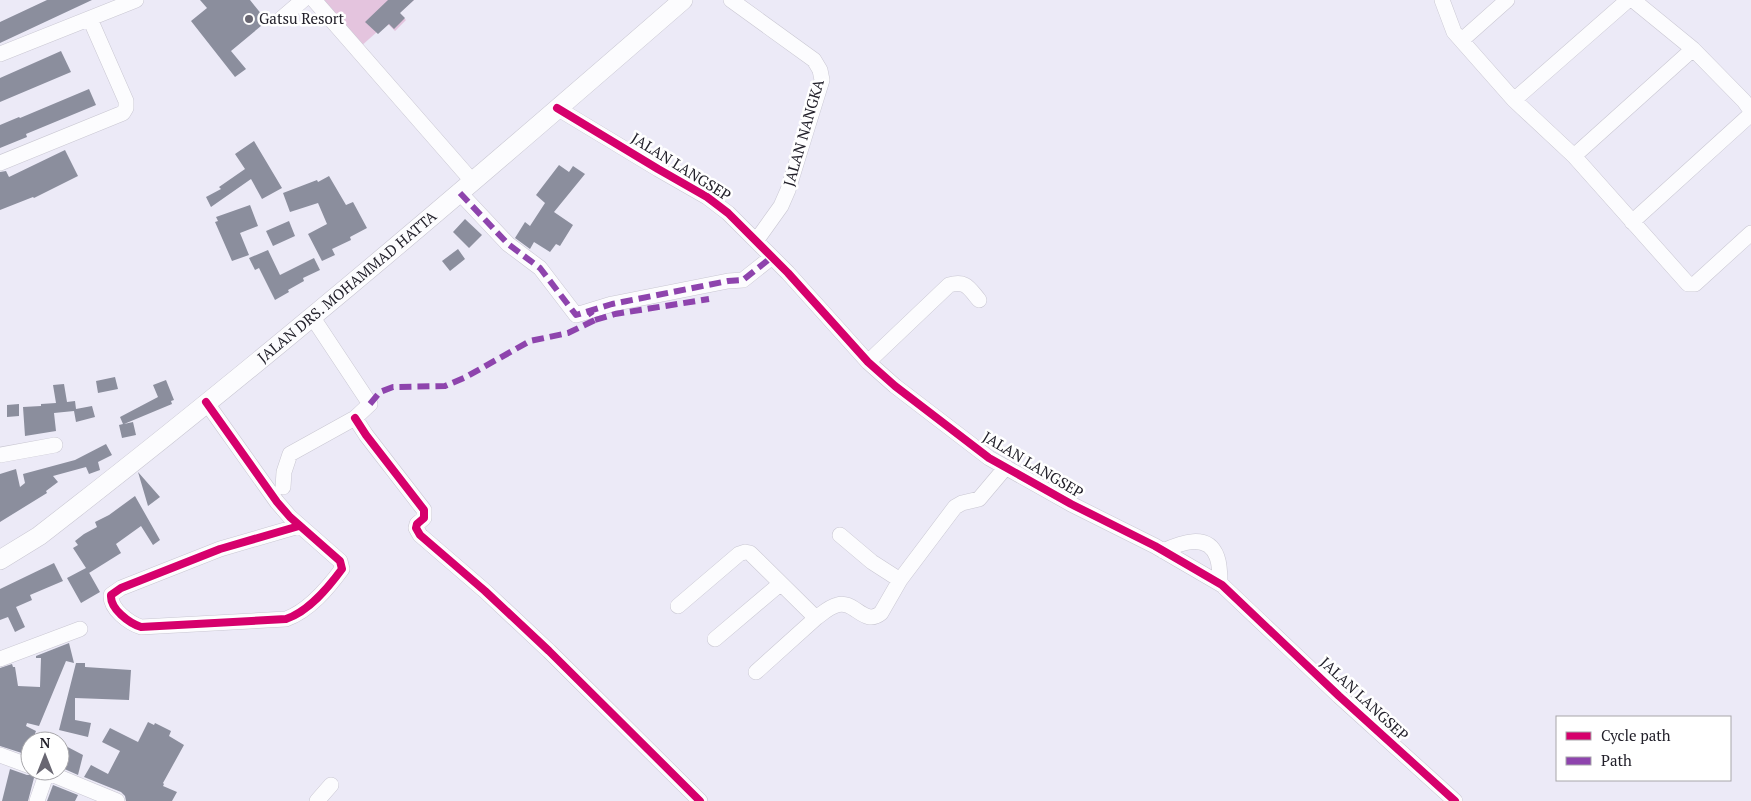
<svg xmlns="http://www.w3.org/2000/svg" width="1751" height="801" viewBox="0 0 1751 801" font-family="'PT Serif',serif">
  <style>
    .green { fill: #e4c4de }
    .building { fill: #8b8e9d }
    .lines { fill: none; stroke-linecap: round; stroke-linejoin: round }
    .minor-casing { stroke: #c9c7d2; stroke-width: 16 }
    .major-casing { stroke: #c9c7d2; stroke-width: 20 }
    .minor { stroke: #fcfcfe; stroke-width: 15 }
    .major { stroke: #fcfcfe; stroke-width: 19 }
    .quiet { stroke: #8e44ad; stroke-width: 6; stroke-dasharray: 12 6; stroke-linecap: butt }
    .cycleway-casing { stroke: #fff; stroke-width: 11 }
    .cycleway { stroke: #d6006c; stroke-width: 8 }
    .poi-dot { fill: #696772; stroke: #fff; stroke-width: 2 }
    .labels { text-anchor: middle; stroke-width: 5; stroke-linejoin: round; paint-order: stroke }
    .poi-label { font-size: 15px; fill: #22202a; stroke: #fff; text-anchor: start }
    .street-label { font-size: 15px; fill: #22202a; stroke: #fff }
  </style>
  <rect width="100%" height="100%" fill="#eceaf7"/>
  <path class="green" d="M322,0H414L399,13L406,20L395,31L387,23L360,47Z"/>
  <path class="building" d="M47,0H92L0,43V22Z
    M200,0H250L267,21L231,51L246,69L235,77L191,21L207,8Z
    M388,0H414L400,13L405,18L394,29L389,24L378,34L365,22Z
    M61,51L71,72L0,102V78Z
    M89,89L96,105L26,134L27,137L0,148V125L19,117L20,118Z
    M254,141L282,188L262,199L251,179L211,207L206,197L221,189L219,187L245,169L235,154Z
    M65,150L78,176L34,198L33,197L0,210V172L6,171L9,177Z
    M559,165L569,172L573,166L585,174L554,212L573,225L560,246L556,244L550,252L534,242L530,249L515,238L525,222L530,226L545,203L536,195Z
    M329,176L346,205L353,202L367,228L350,237L351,240L332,249L335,255L322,261L308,234L327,224L318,203L290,212L283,193L317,180L318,182Z
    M250,205L258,226L240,233L249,255L232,261L215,222L218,221L216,217Z
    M465,219L482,235L469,248L453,232Z
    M289,221L295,236L273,246L266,231Z
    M458,249L465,259L450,271L442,261Z
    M268,250L280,275L314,258L320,270L303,278L304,281L288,290L289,292L275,300L259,268L255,270L249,258Z
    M115,377L118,389L98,393L96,381Z
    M166,380L174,400L171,401L172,404L124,424L133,422L136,435L122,438L119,425L123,424L120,417L158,397L153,385Z
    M64,384L67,402L75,401L76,409L92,406L95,417L76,422L74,411L54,413L56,431L25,436L23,407L41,406V404L56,403L53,385Z
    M19,404V416L7,417V405Z
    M106,444L112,455L98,462L100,470L89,474L86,467L53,476L58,482L46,491L47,493L0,522V474L16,469L20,487L25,483L23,474L75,460Z
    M138,472L160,497L148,506Z
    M135,496L160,540L153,545L141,526L116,544L121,553L89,573L87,569L100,592L81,603L67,578L86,568L73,548L78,545L75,541L84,534L97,527L95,522L109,515Z
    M54,563L63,581L30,595L32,600L16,607L25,627L15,632L8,617L0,620V589Z
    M69,643L74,663L66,661L39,726L27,723L26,726L36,731L32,741H30V750L28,755L0,746V668L12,664L13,667H15L18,686L40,687L41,658H36V656Z
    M76,663H85V667L131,670L129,700L75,698V720L91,723L88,737L59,730Z
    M148,722L154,725L155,723L171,731L169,736L184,745L163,783L164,784L163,786L177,792L172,801H126L125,796L121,792L84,777L91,765L108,774L120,751L102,742L110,728L138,742Z
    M60,743L83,755L78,775L60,767Z
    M10,769L27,775L35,774L28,801H2Z
    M53,785L78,795L75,801H47Z"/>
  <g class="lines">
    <defs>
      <path id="minor" d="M314,0L473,182
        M731,0L814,60L820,70L822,80L788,190L781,206L756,241
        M1442,0L1454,32L1514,100L1574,156L1693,49
        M1633,0L1693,49L1744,101L1751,111
        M282,18L303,0
        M1462,40L1507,0
        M0,54L136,0
        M1514,100L1628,0
        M557,108L658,169L707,197L728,213L788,273L868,362L895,386L989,458L1071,504L1155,546L1222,585L1339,696L1455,801
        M1574,156L1688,284H1695L1751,233
        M0,163L123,113L126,108V101L90,19
        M460,193L508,244L540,268L576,315L612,304L728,281L743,280L772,257
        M1632,222L1751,114
        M868,362L949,285C966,280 969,288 979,300
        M206,402L277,502L290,517L340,561L342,569C328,588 309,611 286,619L141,627C129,623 110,609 111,595L121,588L220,549L299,526
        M355,418L366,435L424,510V518L417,524L416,528L420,535L485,591L549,651L700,801
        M0,455L55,445
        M283,487L284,472L290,454L355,418L370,404L313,318
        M840,535L872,562L900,580
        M1163,551C1180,543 1208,532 1217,557C1220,565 1220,576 1220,584
        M678,606L739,554L745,552L750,553L816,618L756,672
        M816,618C823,613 829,607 837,605C854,599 864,627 881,613L900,580L955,507L962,503L979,499L1006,467
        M715,639L780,584
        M0,659L80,629
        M0,755L30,766
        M44,771L117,801
        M37,801L47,772
        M317,801L331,785"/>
      <g id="major">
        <path id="s1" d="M0,560L39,536L75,508C284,345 484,173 683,0"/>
      </g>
    </defs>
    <use href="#minor" class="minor-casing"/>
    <use href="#major" class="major-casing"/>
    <use href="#minor" class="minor"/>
    <use href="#major" class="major"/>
    <path class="quiet" d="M460,193L508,244L540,268L576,315L612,304L728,281L743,280L772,257
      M595,320L615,314L709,299
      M370,404L380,392L393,387L445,386L464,378L530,341L568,333L595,320L589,311"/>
    <defs>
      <path id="cycleway" d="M557,108L658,169L707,197L728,213L788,273L868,362L895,386L989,458L1071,504L1155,546L1222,585L1339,696L1455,801
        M206,402L277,502L290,517L340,561L342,569C328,588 309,611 286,619L141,627C129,623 110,609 111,595L121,588L220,549L299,526
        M355,418L366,435L424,510V518L417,524L416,528L420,535L485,591L549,651L700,801"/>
    </defs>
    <use href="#cycleway" class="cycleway-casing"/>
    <use href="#cycleway" class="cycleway"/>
  </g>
  <circle class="poi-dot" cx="249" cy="19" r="5"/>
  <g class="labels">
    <g class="poi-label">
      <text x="259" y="24">Gatsu Resort</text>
    </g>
    <g class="street-label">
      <text transform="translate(804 133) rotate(-74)" y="5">JALAN NANGKA</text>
      <text transform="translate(681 167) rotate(32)" y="5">JALAN LANGSEP</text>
      <text dy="5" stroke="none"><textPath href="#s1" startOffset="442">JALAN DRS. MOHAMMAD HATTA</textPath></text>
      <text transform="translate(1033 465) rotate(31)" y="5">JALAN LANGSEP</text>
      <text transform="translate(1364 699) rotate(43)" y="5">JALAN LANGSEP</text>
    </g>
  </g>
  <rect x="1556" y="716" width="175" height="65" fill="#ffffff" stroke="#a7a6aa"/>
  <rect x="1566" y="732" width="25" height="8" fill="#d6006c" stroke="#a7a6aa"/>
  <text x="1601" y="741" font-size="15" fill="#22202a">Cycle path</text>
  <rect x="1566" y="757" width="25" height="8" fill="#8e44ad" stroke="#a7a6aa"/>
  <text x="1601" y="766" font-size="15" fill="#22202a">Path</text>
  <g transform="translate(45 756)"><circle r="24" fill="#ffffff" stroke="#a7a6aa"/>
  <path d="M0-4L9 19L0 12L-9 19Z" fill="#696772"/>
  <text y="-8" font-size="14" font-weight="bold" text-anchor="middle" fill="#22202a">N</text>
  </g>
</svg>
